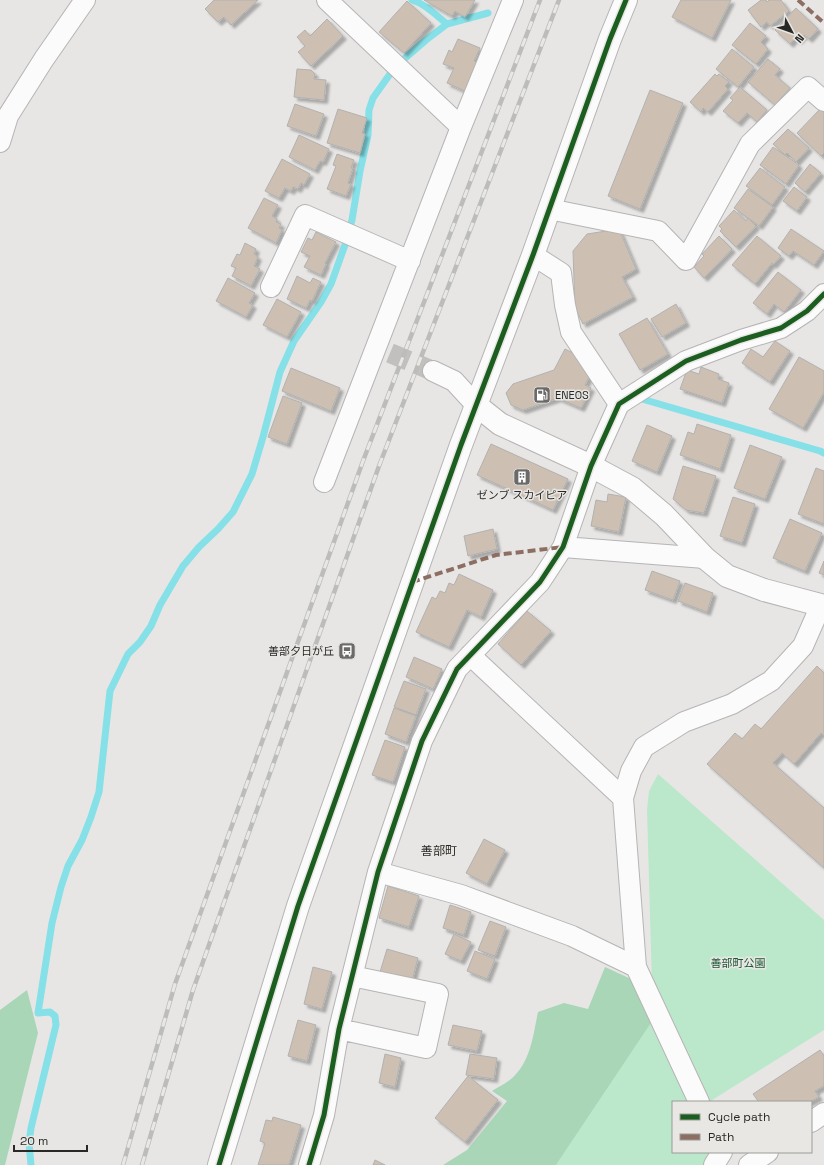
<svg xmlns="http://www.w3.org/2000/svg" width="824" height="1165" viewBox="0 0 824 1165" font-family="'Space Grotesk','Noto Sans JP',sans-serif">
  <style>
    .green { fill: #bbe8ca }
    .forest { fill: #a8d6b7 }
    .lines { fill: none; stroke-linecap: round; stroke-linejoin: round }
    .stream { stroke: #86e0e7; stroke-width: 7 }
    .building { fill: #cdc0b3; stroke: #b1b1b0; filter: url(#shadow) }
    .street-tunnel { stroke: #c1c0bf; stroke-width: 20; stroke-dasharray: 20 10; stroke-linecap: butt }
    .street-casing { stroke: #b6b4b4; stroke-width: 22 }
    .secondary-casing { stroke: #b6b4b4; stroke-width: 24 }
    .street { stroke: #fbfbfb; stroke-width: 20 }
    .secondary { stroke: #fbfbfb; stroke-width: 22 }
    .rail-casing { stroke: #bcbcba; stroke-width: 4.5 }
    .rail { stroke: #e8e7e4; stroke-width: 3; stroke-dasharray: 9; stroke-linecap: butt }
    .quiet { stroke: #8d6e63; stroke-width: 4; stroke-dasharray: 8 4; stroke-linecap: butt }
    .cycleway-casing { stroke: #e8e7e4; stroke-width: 8 }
    .cycleway { stroke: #1b5e20; stroke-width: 5 }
    .labels { text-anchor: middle; stroke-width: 3; stroke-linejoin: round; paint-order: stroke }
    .poi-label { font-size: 11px; fill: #282826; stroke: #e8e7e4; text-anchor: start }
    .park-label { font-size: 11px; fill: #195633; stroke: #e8e7e4 }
    .neighbourhood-label { font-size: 12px; fill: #282826; stroke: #e8e7e4 }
  </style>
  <defs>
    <filter id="shadow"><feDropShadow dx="3.5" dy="3.5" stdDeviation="1" flood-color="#0004"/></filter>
  </defs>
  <rect width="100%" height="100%" fill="#e7e6e5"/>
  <path class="green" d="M658,774L824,920V1030L709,1102H673V1152H715L707,1165H556L653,1020L647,810L649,791Z"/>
  <path class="forest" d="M605,967L631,979L653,1020L556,1165H443L467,1150L507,1101L492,1091C498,1087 505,1084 511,1079C531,1062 533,1035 538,1012L564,1003L588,1009Z
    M27,990L38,1033L5,1165H0V1010Z"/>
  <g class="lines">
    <path class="stream" d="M412,0C425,4 436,15 447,24
      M404,59L426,40L447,24L488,13
      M642,399L820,451L824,453
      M31,1165L29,1143L31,1128L56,1025L55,1016L50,1012L38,1013L52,923L61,887L68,866L82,840L91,817L99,792L110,691L128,654L140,642L151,626L160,605L183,566L199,547L218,529L233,512L252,474L263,437L280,372L294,341L321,302L331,284L345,245L352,220L360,171L368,135L369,110L373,98L390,74"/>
  </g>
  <path class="building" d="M214,0H258L231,25L224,17L218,22L205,9Z
    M424,0H475L465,17L455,11L452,16Z
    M681,0H731L712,38L672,17Z
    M761,0H766L767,2L769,0H781L789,11L770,26L767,22L761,27L748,10Z
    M407,1L431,23L404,53L379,32Z
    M796,8L818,29L809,39L804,35L798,41L795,38L790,44L775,30Z
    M327,19L343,36L311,66L298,52L305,46L297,37L305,30L310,36Z
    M750,23L766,36L761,42L768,49L756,64L732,45Z
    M458,39L480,48L474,61L477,62L465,91L447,83L454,68L443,64L449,50L452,52Z
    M732,49L754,67L738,87L716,69Z
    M768,59L780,69L775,75L790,88L775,105L748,82Z
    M297,69L311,70L315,74L314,79L326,80L324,100L294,97Z
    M715,74L717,76L719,74L729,82L725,86L728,89L708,112L703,108L701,112L690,102Z
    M740,87L767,110L757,122L747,113L738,123L723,111L733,100L730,98Z
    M650,90L683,103L640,209L608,196Z
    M295,104L324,114L316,136L287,126Z
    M821,108L824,111V153L821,156L797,133Z
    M338,109L367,118L362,133L365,134L360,153L327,143Z
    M788,129L809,148L796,162L787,153L785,155L773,144Z
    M299,135L329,149L323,162L320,161L315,170L289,157Z
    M773,147L799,165L786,184L760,165Z
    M337,154L354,160L351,168H353L348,183L351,184L346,196L327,189L336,166L333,165Z
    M282,159L310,174L304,185L301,183L298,189L293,187L291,191L285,188L279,198L265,191Z
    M810,164L821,173L805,192L795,183Z
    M760,168L785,187L772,205L746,186Z
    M794,187L807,197L797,211L783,201Z
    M748,189L773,207L759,226L734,208Z
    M264,198L278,205L272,216L277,219L276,222L281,224L279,228L282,230L276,243L248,228Z
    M734,210L746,221L748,218L756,226L736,247L720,231L722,229L719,226Z
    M619,229L636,269L622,277L633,297L583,324L575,308L573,251L587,234Z
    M791,229L824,251L814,265L793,251L789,256L778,248Z
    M316,232L336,242L325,263L326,264L321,275L304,267L310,256L301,252L308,238L312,240Z
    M719,236L732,249L704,278L694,267L704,256L702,254Z
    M757,236L781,256L773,265L772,263L755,284L732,265Z
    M245,243L256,249L254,254L258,257L254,266L260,269L251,286L232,276L236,268L231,266L237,254L240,255Z
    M778,272L801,290L784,312L774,304L767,314L753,303Z
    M297,276L310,283L313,278L321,282L312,301L310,300L306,308L287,299Z
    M228,278L255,293L249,303L253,305L246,317L216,301Z
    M277,299L301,312L287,337L263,325Z
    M676,304L686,323L662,337L651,319Z
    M647,318L668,354L640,370L619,334Z
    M775,341L790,351L770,382L742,363L751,349L763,357Z
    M565,349L573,353L589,377L585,385L591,388L581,408L558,398L523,410L511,405L506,393L513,384L554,370Z
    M799,357L824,371V392L803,428L769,409Z
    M701,367L719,374L718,379L729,383L722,403L680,389L687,370L699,374Z
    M291,368L340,388L331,411L282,391Z
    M283,396L302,403L287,444L268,437Z
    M697,424L731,435L720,469L680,455L688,432L694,434Z
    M647,425L672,436L657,472L632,461Z
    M491,444L568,479L553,510L477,475Z
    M750,445L782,457L765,499L734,488Z
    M683,466L716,476L704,513L686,510L673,499Z
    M816,468L824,471V524L798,514Z
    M608,494L626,497L619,532L591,526L596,500L607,502Z
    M733,497L755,504L742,543L720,536Z
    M790,519L822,533L805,571L773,558Z
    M493,529L497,549L468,556L464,536Z
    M824,561V575L819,573Z
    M652,571L680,581L673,600L645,590Z
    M459,574L493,590L481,617L467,610L449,647L416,632L432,597L436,599L440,591L445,593L449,583L454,585Z
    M685,583L713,593L707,612L678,601Z
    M527,611L551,631L521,665L498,644Z
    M414,657L442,669L433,689L406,677Z
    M817,666L824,673V736L821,733L794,764L782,753L773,763L824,808V868L707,764L735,733L742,739L755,724L761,729Z
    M404,681L426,689L416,715L394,707Z
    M394,708L416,716L406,742L385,734Z
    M385,740L405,747L393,782L372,775Z
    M484,839L505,850L487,884L466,873Z
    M388,886L419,896L409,927L379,918Z
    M450,905L471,912L464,935L443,928Z
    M490,921L506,927L495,956L478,950Z
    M454,934L471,942L461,961L445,954Z
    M387,949L418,958L412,981L380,972Z
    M475,951L495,959L487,979L467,971Z
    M313,967L332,972L322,1009L304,1004Z
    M298,1020L316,1025L307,1061L288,1056Z
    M453,1025L482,1031L477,1051L448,1045Z
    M820,1050L824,1056V1086L815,1091L819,1097L810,1102H759L753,1094Z
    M385,1054L401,1058L395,1087L379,1083Z
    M470,1054L497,1058L494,1079L466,1075Z
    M468,1076L498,1100L465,1142L435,1118Z
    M273,1117L301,1125L289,1165H258L265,1143L260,1141L266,1120L272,1121Z
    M375,1160L385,1165H373Z"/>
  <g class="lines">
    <path class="street-tunnel" d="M390,353L433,371"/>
    <defs>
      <path id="street" d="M327,0L461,127
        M0,142L8,116L44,59L85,0
        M549,209L658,231L686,260L750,144L808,87L824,101
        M533,255L561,273L565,305L571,332L619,404
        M271,287L305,215L410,261
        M433,371L454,381L476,405
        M324,482L461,127L513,0
        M563,547L705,558
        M470,655L623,798
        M378,872L461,895L572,936L636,967L699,1102
        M636,967L623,798L631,771L644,747L684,722L732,704L771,681L803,646L821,605
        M339,1029L426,1048L438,994L352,976
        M811,1122L824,1113
        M309,1165L324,1115L339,1029L378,872L422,741L457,669L540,582L563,547L591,466L619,404L686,361L741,340L781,328L807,311L824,294
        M714,1165L722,1152
        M749,1165L768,1152"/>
      <path id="secondary" d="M476,405L500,424L591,466L632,488L664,515L705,558L727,576L764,590L824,606
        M219,1165L298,906L461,445L533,255L610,39L626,0"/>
    </defs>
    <use href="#street" class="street-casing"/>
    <use href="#secondary" class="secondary-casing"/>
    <use href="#street" class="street"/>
    <use href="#secondary" class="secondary"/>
    <defs>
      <path id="rail" d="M123,1165L175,984L363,461L540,0
        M142,1165L193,990L379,466L559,0"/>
    </defs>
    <use href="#rail" class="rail-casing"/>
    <use href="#rail" class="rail"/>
    <path class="quiet" d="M798,0L824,23
      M412,582L496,555L563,547"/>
    <defs>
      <path id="cycleway" d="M219,1165L298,906L461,445L533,255L610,39L626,0
        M309,1165L324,1115L339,1029L378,872L422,741L457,669L540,582L563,547L591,466L619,404L686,361L741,340L781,328L807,311L824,294"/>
    </defs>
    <use href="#cycleway" class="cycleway-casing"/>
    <use href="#cycleway" class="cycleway"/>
  </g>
  <defs>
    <symbol id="fuel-square" viewBox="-11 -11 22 22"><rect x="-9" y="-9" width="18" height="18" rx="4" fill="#6b6a69" stroke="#e8e7e4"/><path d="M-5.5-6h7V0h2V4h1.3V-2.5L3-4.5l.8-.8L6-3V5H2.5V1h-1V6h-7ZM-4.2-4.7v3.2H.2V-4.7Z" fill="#fff"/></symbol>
    <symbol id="building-square" viewBox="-11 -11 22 22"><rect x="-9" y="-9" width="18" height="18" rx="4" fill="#6b6a69" stroke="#e8e7e4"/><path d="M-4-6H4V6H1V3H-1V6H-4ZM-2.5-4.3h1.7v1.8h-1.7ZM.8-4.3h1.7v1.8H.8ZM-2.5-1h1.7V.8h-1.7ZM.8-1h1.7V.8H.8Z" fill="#fff"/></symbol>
    <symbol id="bus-square" viewBox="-11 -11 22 22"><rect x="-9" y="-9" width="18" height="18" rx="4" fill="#6b6a69" stroke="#e8e7e4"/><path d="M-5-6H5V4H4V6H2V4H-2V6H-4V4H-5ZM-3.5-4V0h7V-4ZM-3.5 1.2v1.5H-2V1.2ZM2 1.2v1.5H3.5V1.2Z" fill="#fff"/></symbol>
  </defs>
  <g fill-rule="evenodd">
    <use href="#fuel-square" x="532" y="385" width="20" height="20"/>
    <use href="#building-square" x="512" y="467" width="20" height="20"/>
    <use href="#bus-square" x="337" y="641" width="20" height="20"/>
  </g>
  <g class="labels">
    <g class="poi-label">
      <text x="555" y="399">ENEOS</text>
      <text x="522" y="499" text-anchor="middle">ゼンブ スカイピア</text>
      <text x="334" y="655" text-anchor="end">善部夕日が丘</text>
    </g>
    <g class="park-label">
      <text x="738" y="967">善部町公園</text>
    </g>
    <g class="neighbourhood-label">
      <text x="439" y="855">善部町</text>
    </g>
  </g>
  <rect x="672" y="1101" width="140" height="52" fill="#e8e7e4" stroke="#9b9b98"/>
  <rect x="680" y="1114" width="20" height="6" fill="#1b5e20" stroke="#9b9b98"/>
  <text x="708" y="1121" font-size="12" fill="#282826">Cycle path</text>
  <rect x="680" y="1134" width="20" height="6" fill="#8d6e63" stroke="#9b9b98"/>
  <text x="708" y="1141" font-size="12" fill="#282826">Path</text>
  <g transform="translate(792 32) rotate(131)" stroke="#e8e7e4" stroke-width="3" paint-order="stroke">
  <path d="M0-3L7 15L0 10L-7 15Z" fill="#282826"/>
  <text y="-6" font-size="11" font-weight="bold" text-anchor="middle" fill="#282826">N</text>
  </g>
  <path d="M14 1145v6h73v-6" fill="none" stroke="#282826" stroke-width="2"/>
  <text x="20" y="1145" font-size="12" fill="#282826" stroke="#e8e7e4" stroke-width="3" paint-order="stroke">20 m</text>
</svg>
